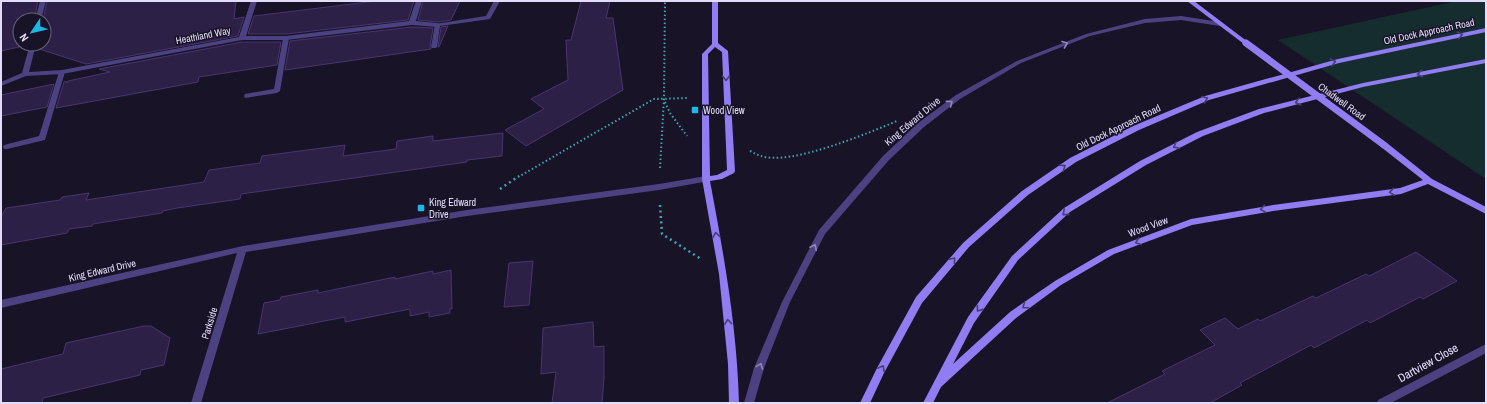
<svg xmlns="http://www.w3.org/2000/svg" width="1487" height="404" viewBox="0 0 1487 404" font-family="'Archivo Narrow',sans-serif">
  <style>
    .green { fill: #162d30 }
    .building { fill: #2d2046; stroke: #48356f }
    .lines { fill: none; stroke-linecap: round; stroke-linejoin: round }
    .path-far1 { stroke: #3da6ae; stroke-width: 2; stroke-dasharray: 1.5 2.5; stroke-linecap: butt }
    .path { stroke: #3da6ae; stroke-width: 2.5; stroke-dasharray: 2 3.5; stroke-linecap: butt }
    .lane { fill: #4d4281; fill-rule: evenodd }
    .street { fill: #4d4281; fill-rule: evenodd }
    .secondary { fill: #907df1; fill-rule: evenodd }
    .secondary-bridge { stroke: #907df1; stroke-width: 7 }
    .oneway { stroke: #493d78 }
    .oneway2 { stroke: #9187b8 }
    .poi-dot { fill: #1cb7e7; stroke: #191327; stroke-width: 1.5 }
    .labels { text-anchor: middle; stroke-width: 3; stroke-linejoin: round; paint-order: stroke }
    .street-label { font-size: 10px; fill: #e4dcfb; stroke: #191327 }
    .poi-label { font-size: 10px; fill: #e4dcfb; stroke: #191327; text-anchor: start }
    .near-street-label { font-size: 12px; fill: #e4dcfb; stroke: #191327 }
  </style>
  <rect width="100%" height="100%" fill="#191327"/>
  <path class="green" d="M1457,1H1486V179L1278,40Z"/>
  <path class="building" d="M1,1H38L34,20H20V44H28V45L1,51Z
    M47,1H236L234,19L244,17L238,36L86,64L36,48L37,44H44V20H43Z
    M376,1H414L408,20L286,34H248L254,16Z
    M423,1H460L451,20L438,22L418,20Z
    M581,1H610L606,18H613L623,90L526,146L505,130L544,109L531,99L568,80L566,40H571Z
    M448,26L439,47H438L441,27Z
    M412,27L433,28L430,47L431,49L285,70L290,41Z
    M242,42H281L277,65L199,77L198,82L56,108L64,82L66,81L67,83L68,81L110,72L99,69Z
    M54,84L47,107L1,116V95Z
    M503,133L502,156L467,160V162L241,194L240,199L177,208L163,211L162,213L93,224L92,226L69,229L67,233L1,245V217L6,208L60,200L62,197L89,193L86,200L204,182L209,170L260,163L262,156L345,145L343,156L396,149L397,141L433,136V141Z
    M1416,252L1457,281L1423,299L1420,297L1370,323L1367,320L1314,348L1311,345L1240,383L1242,385L1210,403H1107L1165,374L1162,371L1215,345L1200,330L1225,318L1238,329L1258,319L1260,321L1313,296L1316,298L1366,274L1369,276Z
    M533,261L529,305L504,307L509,263Z
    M451,270L452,309H450V313L429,317V312L410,316V309L345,322V317L258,334L264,303L280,300L281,297L318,290V293L395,277V279L433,271V274Z
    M593,322L594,347L604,346V379L602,403H552L556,372L541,374L543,328Z
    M144,326H151L170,338L164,365L141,370L140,375L43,398L42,403H1V369L63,354L66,343Z"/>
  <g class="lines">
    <path class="path-far1" d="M665,102L670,113L687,136
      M750,151C754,153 757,155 761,156C791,166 868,133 897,121
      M660,168L664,99L665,1
      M518,177L654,99L688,98"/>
    <path class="path" d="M500,189L519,176
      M660,205L662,234L701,259"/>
    <path class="lane" d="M494,1H500L490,19L440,26L437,47L436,48H432L431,47L435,24L486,16Z
      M286,36L289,38L280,91L277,93L245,98L244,96L245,94L274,89L283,38Z
      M62,70L65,72L45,140L7,149H4L3,147L4,145L39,136L59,72Z"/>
    <path class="street" d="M40,1H46L41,20H35Z
      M251,1H257L246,36H286L409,21L416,1H422L416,21L437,23L440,25L437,27L412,25L286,40H242L62,74L26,76L1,86V82L22,73L30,44H36L29,72L62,70L239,37Z
      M1181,16L1220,22L1223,24L1220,26L1181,20L1145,23L1090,36L1021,63L960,99L924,127L889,160L825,234L790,302L764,368L754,403H744L754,368L782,302L819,230L883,156L918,123L956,95L1017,61L1086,34L1145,19Z
      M706,176L709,177L710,179L709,181L659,190L467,216L246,252L201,403H191L237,253L1,308V300L243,246L467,210L659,184Z
      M1486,344V353L1391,403H1377L1378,400Z"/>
    <path class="secondary" d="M712,1H718V43L728,51L735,171L734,173L722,179L710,181C724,256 737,327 739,403H729L728,364L719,274L702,179V54L712,44ZM715,47L722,52L727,170L717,175L710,176L708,54Z
      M1187,1H1194L1248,42V44H1244Z
      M1486,28V32L1339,63L1209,100L1139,130L1076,162L1028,195L969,247L922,303L884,373L870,403H860L877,368L916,297L963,243L1022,191L1070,158L1133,126L1205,96L1338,59Z
      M1486,59V63L1363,87L1264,113L1203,136L1146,165L1070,212L1018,260L974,323L953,364L1010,312L1055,281L1108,250L1191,219L1273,205L1400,188L1423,180L1381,147L1380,145L1381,143H1387L1432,179L1486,207V214L1428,184L1401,194L1273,211L1192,225L1114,254L1061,285L1016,318L941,387L933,403H923L968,317L1012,256L1064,208L1140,161L1197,132L1259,109L1363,83Z"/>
    <path class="secondary-bridge" d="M1246,43L1384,145"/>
  </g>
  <defs><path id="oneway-chevron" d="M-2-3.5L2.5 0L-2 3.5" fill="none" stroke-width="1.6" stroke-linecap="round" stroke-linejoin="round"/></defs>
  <g class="oneway">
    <use href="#oneway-chevron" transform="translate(1460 35) rotate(-12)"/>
    <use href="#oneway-chevron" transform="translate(1333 62) rotate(-14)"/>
    <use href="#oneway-chevron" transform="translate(1420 74) rotate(169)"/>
    <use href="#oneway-chevron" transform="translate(726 78) rotate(89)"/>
    <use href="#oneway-chevron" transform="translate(1205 99) rotate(-21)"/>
    <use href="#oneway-chevron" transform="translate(1298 102) rotate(166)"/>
    <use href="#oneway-chevron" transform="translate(1176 146) rotate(153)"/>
    <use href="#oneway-chevron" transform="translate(1063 167) rotate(-34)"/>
    <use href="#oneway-chevron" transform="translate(1392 192) rotate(172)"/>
    <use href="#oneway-chevron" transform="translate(1263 209) rotate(170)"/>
    <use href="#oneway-chevron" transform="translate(1065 213) rotate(140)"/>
    <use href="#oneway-chevron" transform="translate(716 235) rotate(-99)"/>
    <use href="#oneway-chevron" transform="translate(1138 242) rotate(160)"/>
    <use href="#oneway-chevron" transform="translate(953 260) rotate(-50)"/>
    <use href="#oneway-chevron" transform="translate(1025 306) rotate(145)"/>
    <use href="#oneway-chevron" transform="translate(979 309) rotate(125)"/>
    <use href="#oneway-chevron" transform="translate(728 322) rotate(-96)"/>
    <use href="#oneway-chevron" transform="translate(882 368) rotate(-62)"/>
  </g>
  <g class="oneway2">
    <use href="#oneway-chevron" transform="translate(1065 44) rotate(-21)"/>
    <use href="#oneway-chevron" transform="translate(950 103) rotate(-37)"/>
    <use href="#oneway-chevron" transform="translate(814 247) rotate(-63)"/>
    <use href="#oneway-chevron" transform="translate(760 366) rotate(-70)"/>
  </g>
  <g class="poi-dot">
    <rect x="691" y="106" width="8" height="8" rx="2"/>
    <rect x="417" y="204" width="8" height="8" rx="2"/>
  </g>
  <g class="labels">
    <g class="street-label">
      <text transform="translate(1429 31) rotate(-12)" y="4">Old Dock Approach Road</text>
      <text transform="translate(203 35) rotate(-11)" y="4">Heathland Way</text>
      <text transform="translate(1342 101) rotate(36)" y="4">Chadwell Road</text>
      <text transform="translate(912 121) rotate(-40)" y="4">King Edward Drive</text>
      <text transform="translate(1118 127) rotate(-26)" y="4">Old Dock Approach Road</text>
      <text transform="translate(1148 226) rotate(-20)" y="4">Wood View</text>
      <text transform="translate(102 270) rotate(-13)" y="4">King Edward Drive</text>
      <text transform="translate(209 323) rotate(-73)" y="4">Parkside</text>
    </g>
    <g class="poi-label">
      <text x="703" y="114">Wood View</text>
      <text x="429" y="206">King Edward<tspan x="429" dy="12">Drive</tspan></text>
    </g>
    <g class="near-street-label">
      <text transform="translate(1428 363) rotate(-29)" y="4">Dartview Close</text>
    </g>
  </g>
  <rect width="1487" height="404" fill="none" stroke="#e4dcfb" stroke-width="4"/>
  <g transform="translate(32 32) rotate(235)"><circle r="19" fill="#191327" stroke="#6a637c"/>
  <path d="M0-3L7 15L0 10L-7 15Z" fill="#1cb7e7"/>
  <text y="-6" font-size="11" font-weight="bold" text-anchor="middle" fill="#e4dcfb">N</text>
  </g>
</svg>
